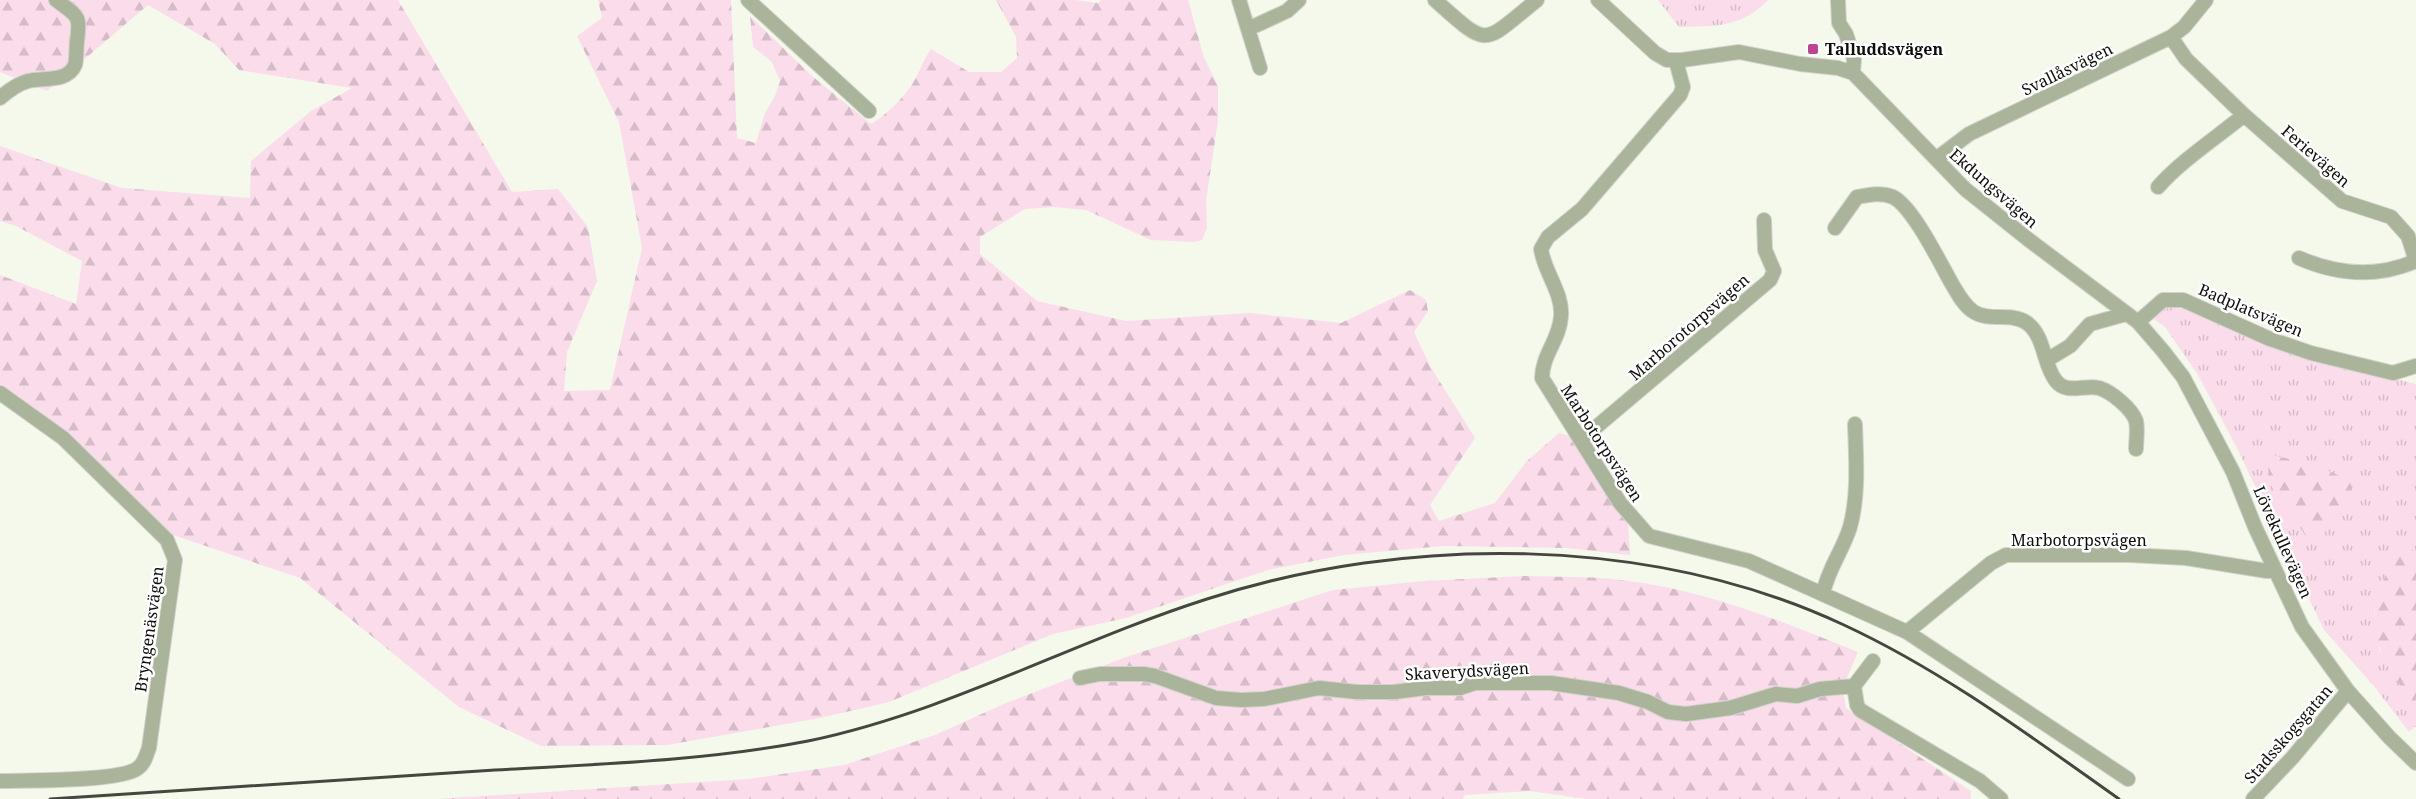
<svg xmlns="http://www.w3.org/2000/svg" width="2416" height="799" viewBox="0 0 2416 799" font-family="'Noto Serif',serif">
  <style>
    .grass { fill: url(#grass-tufts) }
    .forest { fill: url(#forest-firs) }
    .lines { fill: none; stroke-linecap: round; stroke-linejoin: round }
    .minor-casing { stroke: #cfd3c8; stroke-width: 16 }
    .minor { stroke: #a9b49a; stroke-width: 14 }
    .rail { stroke: #44463f; stroke-width: 3 }
    .poi-dot { fill: #c04391; stroke: #fff; stroke-width: 2 }
    .labels { text-anchor: middle; stroke-width: 5; stroke-linejoin: round; paint-order: stroke }
    .poi-label { font-size: 16px; font-weight: bold; fill: #0c0e09; stroke: #fff; text-anchor: start }
    .street-label { font-size: 16px; fill: #0c0e09; stroke: #fff }
  </style>
  <defs>
    <pattern id="grass-tufts" width="24" height="20" patternUnits="userSpaceOnUse" patternTransform="scale(1.5)"><rect width="24" height="20" fill="#fbdceb"/><path d="M3 7l-1-3M5 7V3M7 7l1-3M15 17l-1-3M17 17v-4M19 17l1-3" fill="none" stroke="#d6bcc8"/></pattern>
    <pattern id="forest-firs" width="22" height="20" patternUnits="userSpaceOnUse" patternTransform="scale(1.5)"><rect width="22" height="20" fill="#fbdceb"/><path d="M5 1l3.5 6h-7zM16 11l3.5 6h-7z" fill="#d6bcc8"/></pattern>
  </defs>
  <rect width="100%" height="100%" fill="#f4f9ec"/>
  <path class="grass" d="M1658,0H1768C1741,28 1715,26 1679,27Z
    M2174,303L2356,369L2416,384V552L2405,545L2383,580L2374,611L2379,649L2416,709V726L2409,732L2373,685L2324,630L2237,448L2198,375L2165,327L2151,317L2153,313Z"/>
  <path class="forest" d="M0,0H398L512,192L558,189L588,227L597,281L567,352L564,391L610,390L642,248L619,122L577,36L602,18L598,0H731L737,138L756,143L765,113L775,96L780,81L772,62L753,47L750,16L812,76L871,124C887,114 903,99 913,83C920,72 923,60 931,49L969,72H1001L1017,58L1016,37L996,0H1075L1098,3L1101,0H1188L1204,58L1218,86V120L1206,201L1207,228L1202,240L1194,242L1151,240L1086,210L1054,207L1025,209L980,237V254L1037,301L1126,321L1249,313L1341,323L1410,290L1426,300L1428,311L1414,332L1430,366L1475,438L1430,505L1439,521L1495,503L1527,461L1559,433L1574,437L1592,470L1628,524L1630,555L1567,548L1444,546L1344,555L1268,570L1126,618L1053,634L889,702L820,718L667,745L541,746L459,707L300,578L164,532L57,425L0,385V275L76,304L82,261L16,226L0,221V146L122,188L250,198L251,161L311,111L352,88L239,70L215,44L148,5L47,91L0,72Z
    M2269,453C2282,459 2295,459 2310,463C2323,468 2336,474 2349,480C2360,501 2340,519 2324,532H2320L2310,542L2268,481Z
    M2405,545L2416,552V709C2387,665 2360,635 2383,581C2388,568 2398,556 2405,545Z
    M1524,576C1556,577 1589,576 1621,580C1703,589 1782,621 1858,652L1843,687L1846,708L1971,791L1970,799H1587L1529,791L1465,795L1463,799H436L748,779L844,765L935,735L1006,703L1126,657L1333,590L1424,581Z"/>
  <g class="lines">
    <defs>
      <path id="minor" d="M748,0L869,111
        M1239,0L1260,68
        M1435,0C1490,49 1481,45 1537,0
        M1598,0L1655,53L1667,60H1682L1739,52L1800,64L1838,68L1853,73L1965,189L2029,240L2138,322L2163,351L2183,377L2233,472L2255,527L2302,627L2348,691L2389,737L2416,763
        M1838,0L1839,23L1846,34L1854,59L1853,73
        M1248,29L1287,11L1299,0
        M1676,61L1683,87L1680,95L1582,209L1548,237L1541,249C1544,272 1563,293 1561,316C1560,339 1542,355 1542,378L1620,503L1649,536L1749,561L1907,632L1991,563L2006,555H2130L2186,558L2267,571L2275,570
        M0,98C8,91 17,84 28,81C43,77 67,83 75,65C77,58 76,48 77,41C81,14 77,16 56,0
        M2244,115L2342,201L2391,217L2408,236L2416,261
        M1936,159L1969,134L2171,37L2184,27L2206,0
        M2158,187C2182,160 2216,138 2244,115L2186,59L2171,37
        M1835,228L1857,197C1868,195 1881,192 1893,197C1913,207 1940,263 1952,284C1958,294 1964,306 1974,312C1990,322 2012,312 2027,323C2045,336 2043,365 2056,381C2067,395 2085,384 2099,388C2112,392 2132,409 2136,421C2138,429 2136,441 2136,449
        M2299,258C2338,275 2377,278 2416,261
        M2138,322L2163,300H2183L2270,339L2311,353L2393,373L2416,366
        M2047,360L2070,346L2090,324L2126,314
        M0,393L63,438L167,540L175,560L149,748C146,755 145,763 138,768C121,782 26,780 0,781
        M1582,439L1770,280L1774,271L1765,250L1764,220
        M1823,593C1829,567 1843,550 1850,527C1859,495 1856,457 1855,424
        M1907,632L2128,779
        M1873,661L1854,686L1857,705L1860,710L1980,781L2001,799
        M1080,678L1100,674H1143L1155,676L1216,698L1241,700L1264,699L1319,688L1357,692H1394L1426,688H1460L1475,683H1551L1619,693L1648,702L1668,712L1686,714L1730,708L1776,694L1797,696L1820,689L1854,686
        M2253,799L2292,758L2348,691"/>
    </defs>
    <use href="#minor" class="minor-casing"/>
    <use href="#minor" class="minor"/>
    <path class="rail" d="M50,799C199,790 347,780 495,770C599,764 705,761 808,741C948,712 1072,642 1207,599C1408,534 1651,535 1844,625C1943,671 2030,736 2119,799"/>
  </g>
  <rect class="poi-dot" x="1807" y="43" width="12" height="12" rx="3"/>
  <g class="labels">
    <g class="poi-label">
      <text x="1825" y="55">Talluddsvägen</text>
    </g>
    <g class="street-label">
      <text transform="translate(2067 69) rotate(-26)" y="6">Svallåsvägen</text>
      <text transform="translate(2316 156) rotate(41)" y="6">Ferievägen</text>
      <text transform="translate(1994 188) rotate(41)" y="6">Ekdungsvägen</text>
      <text transform="translate(2251 310) rotate(23)" y="6">Badplatsvägen</text>
      <text transform="translate(1689 327) rotate(-41)" y="6">Marborotorpsvägen</text>
      <text transform="translate(1602 443) rotate(57)" y="6">Marbotorpsvägen</text>
      <text x="2079" y="546">Marbotorpsvägen</text>
      <text transform="translate(2283 542) rotate(66)" y="6">Lövekullevägen</text>
      <text transform="translate(149 629) rotate(-82)" y="6">Bryngenäsvägen</text>
      <text transform="translate(1467 671) rotate(-3)" y="6">Skaverydsvägen</text>
      <text transform="translate(2288 734) rotate(-49)" y="6">Stadsskogsgatan</text>
    </g>
  </g>
</svg>
